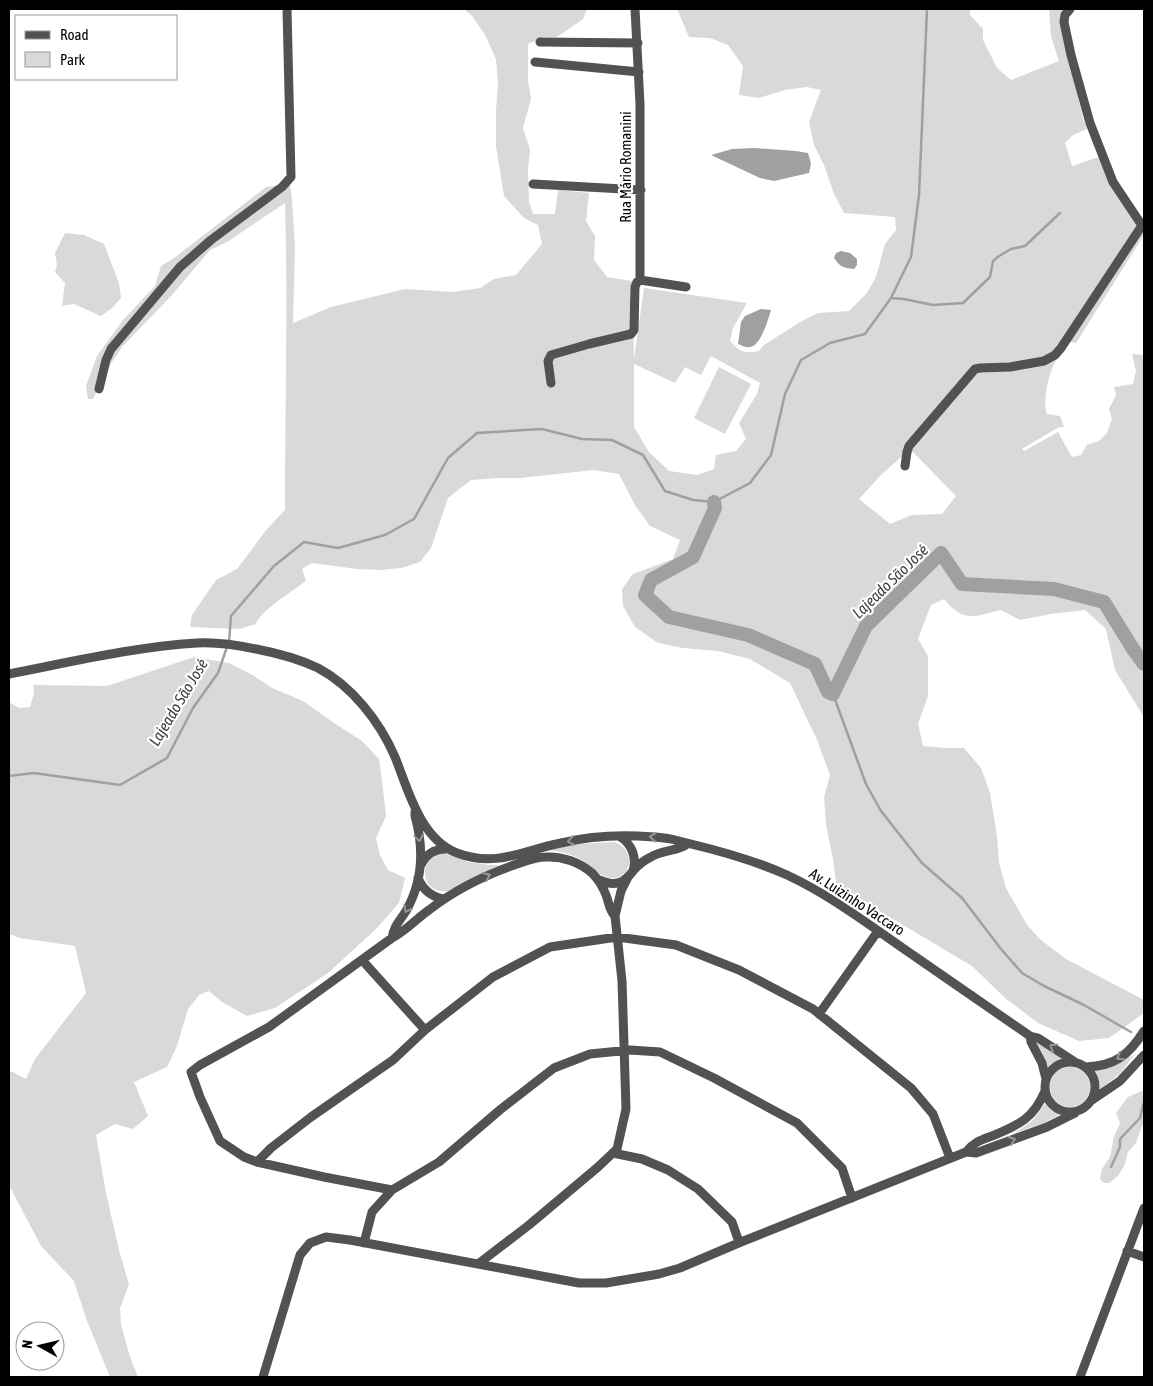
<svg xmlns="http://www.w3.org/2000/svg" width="1153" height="1386" viewBox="0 0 1153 1386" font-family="'Asap Condensed',sans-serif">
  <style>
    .green { fill: #d9d9d9; fill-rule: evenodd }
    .water { fill: #a0a0a0 }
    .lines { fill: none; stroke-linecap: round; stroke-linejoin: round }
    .stream { stroke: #a0a0a0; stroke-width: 2.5 }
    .river { stroke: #a0a0a0; stroke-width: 14 }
    .street { stroke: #525252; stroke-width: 9 }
    .oneway { stroke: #979797 }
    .labels { text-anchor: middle; stroke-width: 4.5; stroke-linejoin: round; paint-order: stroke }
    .street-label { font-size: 15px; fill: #000; stroke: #fff }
    .water-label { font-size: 16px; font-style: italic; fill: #414141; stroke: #fff }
  </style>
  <rect width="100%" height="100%" fill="#fff"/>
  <path class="green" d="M464,9H587L583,19L557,37H544L528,44V80L531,99L523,128L530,150L528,169L529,202L533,214H555L558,190L589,193L586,221L595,236L594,260L607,277L632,281L634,359L644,288L747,303L733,328L730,341C740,352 744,354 759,351L764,345L800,322L818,313L849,311L867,293L876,277L885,244L896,230L895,217L844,213L834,194L824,165L814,145L809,122L821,90L807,87L785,90L759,98L739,95L743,66L728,45L710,38L689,37L677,9H970V15L983,29V40L997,68L1011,80L1059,61L1051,36L1049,9H1067L1068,57L1083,118L1087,129L1073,135L1065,143L1072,166L1099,157L1144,225V235L1076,343L1070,342V340C1065,347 1060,353 1056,360C1049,373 1042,399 1047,414L1060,416L1064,427H1059L1022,449L1024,451L1058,432L1072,457L1081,455L1087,445L1099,441L1107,433L1112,419L1109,409L1116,395L1114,387L1133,384L1136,371L1132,354L1144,355V717L1115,670L1106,629L1085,610L1051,614L1020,620L1001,610C973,617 964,623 944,599L931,605L918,639L928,656V696L918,724L923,746L946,748H964L981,768L990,793L997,836L999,863L1006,888L1027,925L1042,941L1066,959L1144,1000V1013L1109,1038L1079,1041L1038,1023L1005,998L972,966L871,906L836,883L833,859L826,825L824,797L830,775L817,740L790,683L750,659L718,651L683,648L658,643L635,627L623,606L622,589L633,574L673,559L680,540L650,526L635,505L619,474L594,470L520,478H498L471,480L448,498L431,548L420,562L401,568L380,570L357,569L312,563L302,569L306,581C294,590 260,611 256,624L239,629L190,627L192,615L216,580L237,569L267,529L285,510C285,407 288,305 285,203L227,242L210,250L172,295L122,347L112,362L93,399H88L86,386L97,356L123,320L155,286L161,266L174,258L266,187L281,185L289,177L292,199L295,246L293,323L331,307L405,289L452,292L480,288L494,279L516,275L542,244L538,225L524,218L504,196L496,146V110L498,84L496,59L485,35L472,16ZM711,356L760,383L757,394L739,423L746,439L736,451L716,455L714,469L697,475L669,471L649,452L634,427V364L675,383L685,367L701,375ZM910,449L956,496L942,514L912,515L890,524L859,499L881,475Z
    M65,233L84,235L104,244L119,283L121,298L111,309L101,316L74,304L62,306L65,283L55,272L57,265L55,253Z
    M719,367L751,384L725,434L694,418Z
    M194,657L229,663L254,676L272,688L303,701L337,725L362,741L379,759L382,780L386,816L376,838L380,855L388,870L405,878L399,903L376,929L328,973L275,1008L247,1016L222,1002L209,991L199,995L188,1009L177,1046L167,1067L134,1082L148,1116L133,1129L115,1124L96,1135L106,1193L119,1250L129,1285L120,1308L121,1324L130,1357L138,1377H110L87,1321L74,1281L41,1246L9,1185V1072H13L26,1079L35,1059L86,993L75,946L20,938L9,934V702L19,708L30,707L34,694L33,685L107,686Z
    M614,842C635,848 634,878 612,878C600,878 592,866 582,860C572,854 561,852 549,850L579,844Z
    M444,853L468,862L489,865H499L448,891C420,895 416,857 444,853Z
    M1036,1042L1061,1058L1048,1067L1042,1052Z
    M1134,1055L1121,1073L1100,1089L1096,1071L1116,1065Z
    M1050 1087a20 20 0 1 1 40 0a20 20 0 1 1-40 0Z
    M1144,1090V1120L1136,1143L1128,1152L1125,1164L1118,1176L1109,1183H1104L1100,1179L1102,1169L1110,1157L1114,1136L1120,1123L1116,1113L1128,1097Z
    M1046,1103L1052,1110L1059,1115L1044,1123L1013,1134L1033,1120Z"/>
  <path class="water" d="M754,148L796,151L808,153L811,164L809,173L774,181L760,178L711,155L732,149Z
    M841,251L850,253L857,259V265L854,269C844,268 840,267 834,258L836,253Z
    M761,309L771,310C768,320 762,341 753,346C748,349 743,346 738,344L741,322L745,316Z"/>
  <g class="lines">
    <path class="stream" d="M891,298L904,299L933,305L963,303L990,277L993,261L999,256L1011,249L1025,246L1060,213
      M229,642L231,616L274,566L304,542L338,548L385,535L414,519L448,458L477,433L542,429L582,439L612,440L643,455L665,491L693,500L714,502L750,483L771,455L785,394L801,360L830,343L865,334L891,298L911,257L919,195L927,9
      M833,694L866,784L881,811L922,863L962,898L1001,949L1022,973L1044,986L1084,1005L1131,1032
      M9,776L34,773L120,785L167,758L193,708L218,673L227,647
      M1111,1167L1120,1147V1139L1140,1118L1144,1101"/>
    <path class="river" d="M714,502L715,508L693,557L651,580L645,595L669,617L748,635L815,664L828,692L833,694L866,626L941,553L962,584L1054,589L1104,602L1133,649L1144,664"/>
    <path class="street" d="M635,9L640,104V280L686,287
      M540,42L638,43
      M535,62L639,72
      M533,184L641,190
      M551,383L548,361L551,355L589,344L631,334L634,330L635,287L637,282L640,280
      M99,389L106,360L111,349L180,267L211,240L282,187L291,177L287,9
      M905,466L907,452L909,446L975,369L980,368L1010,367L1044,361L1055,355L1061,348L1141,227V224L1113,182L1090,123L1071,55L1064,22L1065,15L1070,9
      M9,674C71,662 133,647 197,643C216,642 237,645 256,649C277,653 299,659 318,668C352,686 380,722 395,757C408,789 420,839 457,853C496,868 524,850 561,843C586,837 612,835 638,836C651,837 667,837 679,841C683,842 687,843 691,844C724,852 756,861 787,875C830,895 868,924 907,951C948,979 989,1008 1030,1036L1038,1038L1075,1062
      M619,836C632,844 637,857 633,871
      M421,865C426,854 434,849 446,849
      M418,878C423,890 432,897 444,899
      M599,880C606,883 614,885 621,882C627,879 629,876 633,871C638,865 644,860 651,857C662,850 679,851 687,844
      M392,938C394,925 400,921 406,911C423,881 424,848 415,816V812
      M362,960L425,1030
      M819,1014L878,931
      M1030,1036L1031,1042L1042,1063L1046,1079
      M1045 1087a25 25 0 1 1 50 0a25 25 0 1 1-50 0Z
      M1086,1067C1115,1066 1129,1055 1144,1031
      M1092,1100L1120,1081L1144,1055
      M966,1152L976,1153L1047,1127L1075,1113
      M613,1153L642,1159L668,1170L698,1189L732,1222L739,1242
      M244,1157L257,1162L271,1148L311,1117L393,1060L425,1030L493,977L550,947L617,937L676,945L739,970L813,1009L911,1088L933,1114L950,1158
      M392,1190L324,1177L257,1162L244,1157L220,1141L200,1097L191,1072L200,1065L269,1027L392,938C406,931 416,919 429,910C456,889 487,874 520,863C528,860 537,857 546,857C562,856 579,862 592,873C598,879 603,887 606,895C609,902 609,911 615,916
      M364,1243L372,1212L392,1190L439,1162L501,1109L554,1068L590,1054L630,1050L660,1052L714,1078L797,1123L842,1168L852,1198
      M1127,1251L1144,1257
      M478,1264L529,1225L598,1167L617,1149L626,1109L622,981L615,916L621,891L628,877
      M263,1377L300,1255L310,1243L326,1237L350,1240L579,1283H606L659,1274L680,1268L741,1242L966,1152C974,1142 981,1140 992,1136C1019,1125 1034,1118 1045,1091
      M1080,1377L1144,1208"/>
  </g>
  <defs><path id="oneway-chevron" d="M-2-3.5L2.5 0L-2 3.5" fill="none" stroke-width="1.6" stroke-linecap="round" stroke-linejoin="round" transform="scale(1.25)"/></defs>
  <g class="oneway">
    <use href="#oneway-chevron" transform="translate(653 837) rotate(-175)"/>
    <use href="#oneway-chevron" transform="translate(419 838) rotate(82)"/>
    <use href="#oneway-chevron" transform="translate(571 841) rotate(170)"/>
    <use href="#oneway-chevron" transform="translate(487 876) rotate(-24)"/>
    <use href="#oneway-chevron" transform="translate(407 909) rotate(118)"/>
    <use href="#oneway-chevron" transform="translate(1053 1047) rotate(-148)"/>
    <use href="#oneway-chevron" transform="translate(1120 1057) rotate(148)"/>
    <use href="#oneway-chevron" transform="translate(1012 1140) rotate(-20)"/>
  </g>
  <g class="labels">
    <g class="street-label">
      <text transform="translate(626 167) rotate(-90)" y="5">Rua Mário Romanini</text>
      <text transform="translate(857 902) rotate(33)" y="5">Av. Luizinho Vaccaro</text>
    </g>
    <g class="water-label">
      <text transform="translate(890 581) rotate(-44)" y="6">Lajeado São José</text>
      <text transform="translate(178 702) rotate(-59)" y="6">Lajeado São José</text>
    </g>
  </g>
  <rect width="1153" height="1386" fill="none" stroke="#000000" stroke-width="20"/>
  <rect x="15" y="15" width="162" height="65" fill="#ffffff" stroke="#999999"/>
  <rect x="25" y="31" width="25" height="8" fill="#525252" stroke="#999999"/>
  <text x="60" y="40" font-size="15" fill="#000000">Road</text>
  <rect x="25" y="52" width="25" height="15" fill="#d9d9d9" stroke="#999999"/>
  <text x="60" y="65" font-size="15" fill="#000000">Park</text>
  <g transform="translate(40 1346) rotate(278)"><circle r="24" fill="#ffffff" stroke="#999999"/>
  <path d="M0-4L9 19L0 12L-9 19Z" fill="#000000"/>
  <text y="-8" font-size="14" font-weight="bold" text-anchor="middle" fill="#000000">N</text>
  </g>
</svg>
